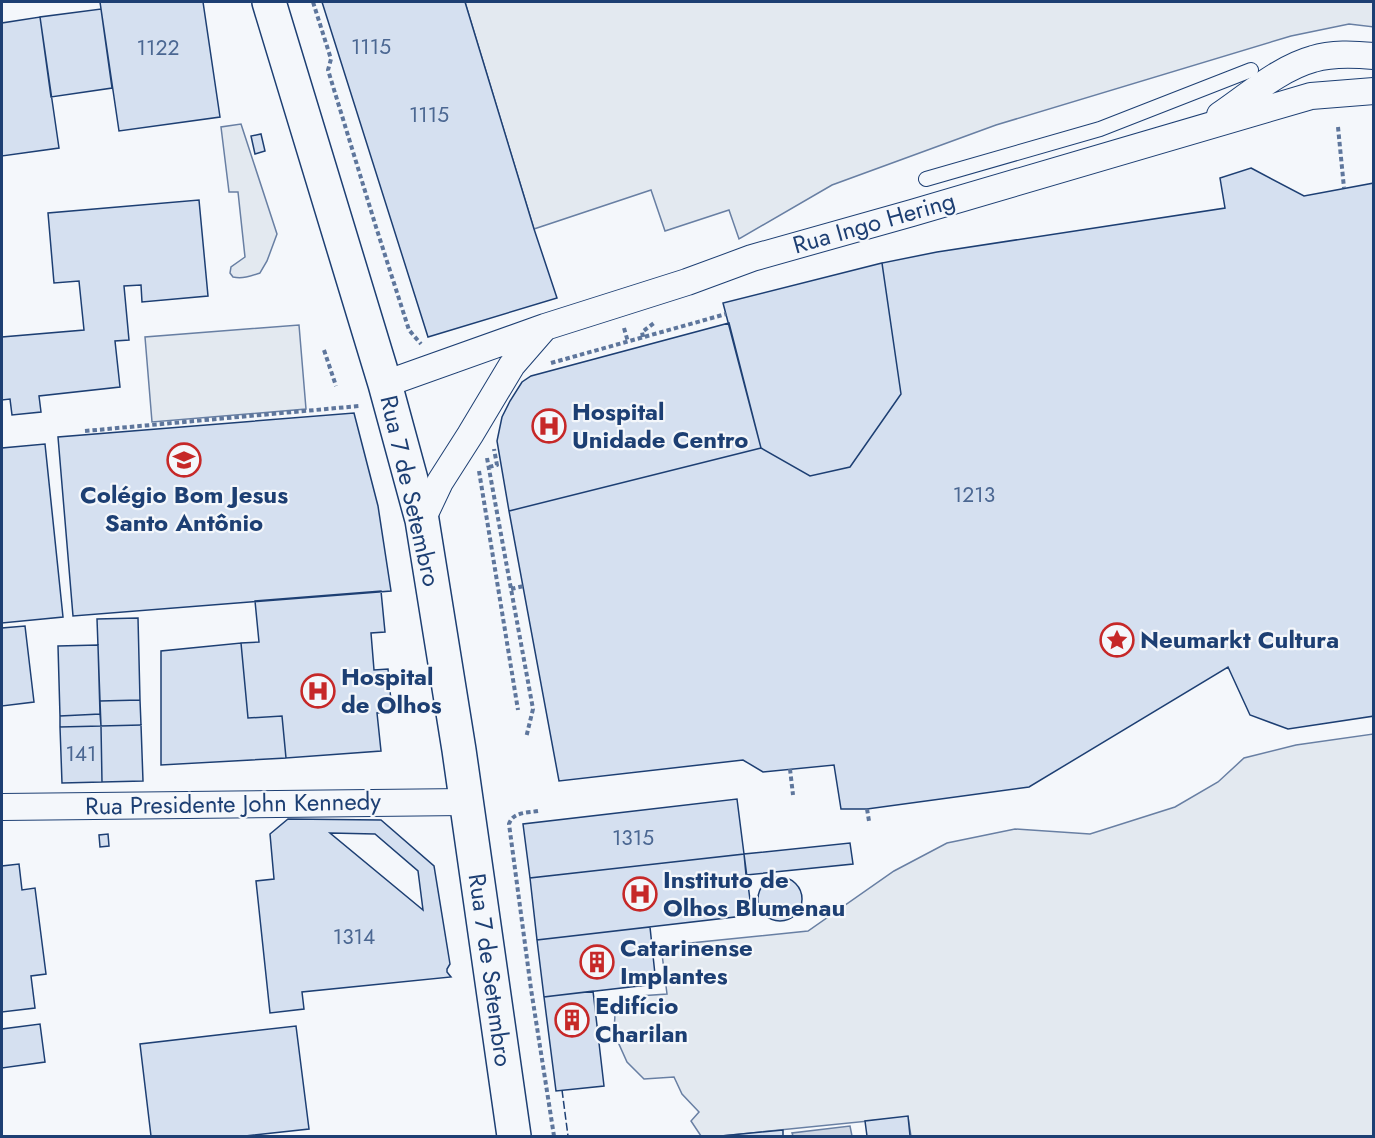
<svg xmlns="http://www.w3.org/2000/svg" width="1375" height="1138" viewBox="0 0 1375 1138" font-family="Jost,sans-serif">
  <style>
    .green { fill: #e3e9f0; stroke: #687fa3; stroke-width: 1.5 }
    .water { fill: #cfd7e4; stroke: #687fa3; stroke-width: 1.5 }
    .building { fill: #d5e0f0; stroke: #1d3f73; stroke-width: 1.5; fill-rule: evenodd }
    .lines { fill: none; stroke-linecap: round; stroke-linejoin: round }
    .service-casing { stroke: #1d3f73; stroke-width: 16 }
    .minor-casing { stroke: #1d3f73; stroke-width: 28 }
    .primary-casing { stroke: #1d3f73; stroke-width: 36 }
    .path { stroke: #5e769c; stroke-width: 4; stroke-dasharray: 4.5 3; stroke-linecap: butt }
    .service { stroke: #f4f7fb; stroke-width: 14 }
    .minor { stroke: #f4f7fb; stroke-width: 26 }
    .primary { stroke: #f4f7fb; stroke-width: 33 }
    .fence { stroke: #1d3f73; stroke-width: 1.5; stroke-dasharray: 8 3; stroke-linecap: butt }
    .labels { text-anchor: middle; stroke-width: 4.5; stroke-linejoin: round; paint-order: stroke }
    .number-label { font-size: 21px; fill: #4b6792 }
    .street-label { font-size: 24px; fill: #1d3f73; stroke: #f4f7fb }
    .poi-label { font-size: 24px; font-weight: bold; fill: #1d3f73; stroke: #f4f7fb; text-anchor: start }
  </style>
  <rect width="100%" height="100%" fill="#f4f7fb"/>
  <path class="green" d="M465,2H1373L1374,27L1349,24L1291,36L996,125L832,185L739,239L729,210L665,231L651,190L534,229Z
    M241,124L277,234L267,261L260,273C251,276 243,279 233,277L230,273L231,267L245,257L238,192H229L221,127Z
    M299,325L306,409L152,422L145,337Z
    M1373,734V1136H911L908,1117L721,1136H701L691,1121L699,1112L682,1094L674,1077L644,1079L627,1062L614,1033L615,1014L639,996L667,994L661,946L808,931L894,871L947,843L1015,829L1090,834L1175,807L1218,782L1244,758L1296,745Z"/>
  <path class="water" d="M850,1126L852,1136H793L792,1133Z"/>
  <path class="building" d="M100,2H203L220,117L119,131Z
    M322,2H465L534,229L557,298L428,337Z
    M101,9L112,88L51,97L40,17Z
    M40,17L59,148L2,156V23Z
    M261,134L265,151L255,154L251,136Z
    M1251,168L1304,196L1374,183V716L1288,729L1250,715L1228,667L1029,787L867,809H841L834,765L763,772L743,760L559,781L509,511L761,448L810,476L850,467L901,394L882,263L937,252L1225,208L1220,178Z
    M199,200L208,296L142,302L141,285L124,286L129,340L115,341L120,387L39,396L41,412L12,415L10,399L2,400V337L84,330L79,281L54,283L48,213Z
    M882,263L901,394L850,467L810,476L761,448L723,303Z
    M729,323L761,448L509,511L497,441L502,417L510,401L522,382L531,376Z
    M354,413L378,506L391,591L73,616L58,437Z
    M45,444L63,617L2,623V448Z
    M381,591L385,632L371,633L374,670L388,669L392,712L377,713L381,751L286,758L282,716L248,718L241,643L259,642L255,601Z
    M138,618L140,700L100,701L97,619Z
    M25,626L34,702L2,706V628Z
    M241,643L248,718L282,716L286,758L161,765V651Z
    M98,645L100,714L60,716L58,646Z
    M140,700L141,725L101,726L100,701Z
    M100,714L101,726L60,727V716Z
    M141,725L143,781L102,782L101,726Z
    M101,726L102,782L62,783L60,727Z
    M737,799L744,854L530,878L523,824Z
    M288,819L381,820L434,866L450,964L447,969V972L451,977L302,992L304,1009L270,1013L256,881L274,879L270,834ZM330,833L375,834L418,871L423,910Z
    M108,834L109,846L100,847L99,835Z
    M850,843L853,864L746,875L744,854Z
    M744,854L752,915L537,940L530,878Z
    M19,864L22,890L35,888L46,974L31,976L35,1008L2,1012V866Z
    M758 899a22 22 0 1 1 44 0a22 22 0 1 1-44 0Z
    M650,927L656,984L544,997L537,940Z
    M593,991L604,1086L556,1091L544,997Z
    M40,1024L45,1062L2,1068V1029Z
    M296,1026L309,1129L245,1136H151L140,1044Z
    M908,1116L910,1136H867L865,1121Z
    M783,1130V1136H721Z"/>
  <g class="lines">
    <defs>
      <path id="service" d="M926,179L1100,129L1251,70"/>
      <path id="minor" d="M1220,115C1248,96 1280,68 1313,59C1332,53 1353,54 1374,56
        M385,384L545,327L687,282L752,258L912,213L1311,96L1374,91
        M422,520L440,482L470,435L512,365L545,327
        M2,807L465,802"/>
      <path id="primary" d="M269,2L385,384L422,520L459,750L514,1136"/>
    </defs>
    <use href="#service" class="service-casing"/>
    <use href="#minor" class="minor-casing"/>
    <use href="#primary" class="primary-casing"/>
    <path class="path" d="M313,2L331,59L328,70L376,227L409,330L421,344
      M1338,127L1344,188
      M624,328L628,342
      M643,337L642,332L654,323
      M324,350L336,386
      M551,363L726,314
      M85,431L359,406
      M487,458L533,709L526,738
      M489,467L497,465L494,449
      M479,471L518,710
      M511,589L524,586
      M790,769L793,795
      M867,809L869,821
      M538,811C526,813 513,812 509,824L531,989L554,1136"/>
    <use href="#service" class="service"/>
    <use href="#minor" class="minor"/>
    <use href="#primary" class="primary"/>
    <path class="fence" d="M562,1090L568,1136"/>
  </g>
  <defs>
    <symbol id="hospital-ring" viewBox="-11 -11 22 22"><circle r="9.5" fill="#f4f7fb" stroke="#c62828" stroke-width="1.5"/><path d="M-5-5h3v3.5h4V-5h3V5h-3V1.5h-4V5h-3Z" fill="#c62828"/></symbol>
    <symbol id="school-ring" viewBox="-11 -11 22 22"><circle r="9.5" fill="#f4f7fb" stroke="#c62828" stroke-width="1.5"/><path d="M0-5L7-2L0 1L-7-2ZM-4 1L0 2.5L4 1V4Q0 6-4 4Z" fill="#c62828"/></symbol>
    <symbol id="sight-ring" viewBox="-11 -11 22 22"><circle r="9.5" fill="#f4f7fb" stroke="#c62828" stroke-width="1.5"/><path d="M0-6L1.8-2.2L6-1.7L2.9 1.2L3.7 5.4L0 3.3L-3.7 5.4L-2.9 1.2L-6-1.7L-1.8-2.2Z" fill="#c62828"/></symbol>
    <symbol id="building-ring" viewBox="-11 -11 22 22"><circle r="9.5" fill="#f4f7fb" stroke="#c62828" stroke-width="1.5"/><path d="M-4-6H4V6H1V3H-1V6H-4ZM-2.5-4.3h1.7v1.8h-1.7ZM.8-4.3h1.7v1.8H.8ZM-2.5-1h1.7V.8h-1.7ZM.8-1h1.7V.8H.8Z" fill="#c62828"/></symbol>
  </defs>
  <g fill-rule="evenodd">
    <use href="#hospital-ring" x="530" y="407" width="38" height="38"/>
    <use href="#school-ring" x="165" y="441" width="38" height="38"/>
    <use href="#sight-ring" x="1098" y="621" width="38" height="38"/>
    <use href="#hospital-ring" x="299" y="672" width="38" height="38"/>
    <use href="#hospital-ring" x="621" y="875" width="38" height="38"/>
    <use href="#building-ring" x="578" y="943" width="38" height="38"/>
    <use href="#building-ring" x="553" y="1001" width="38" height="38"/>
  </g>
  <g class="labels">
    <g class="number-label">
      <text x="371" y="54">1115</text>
      <text x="158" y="55">1122</text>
      <text x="429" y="122">1115</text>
      <text x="974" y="502">1213</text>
      <text x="81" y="761">141</text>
      <text x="633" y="845">1315</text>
      <text x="354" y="944">1314</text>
    </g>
    <g class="street-label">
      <text transform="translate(874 223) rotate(-16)" y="8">Rua Ingo Hering</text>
      <text transform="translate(410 491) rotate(77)" y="8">Rua 7 de Setembro</text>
      <text transform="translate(233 804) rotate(-1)" y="8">Rua Presidente John Kennedy</text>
      <text transform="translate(490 970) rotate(82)" y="8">Rua 7 de Setembro</text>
    </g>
    <g class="poi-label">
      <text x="572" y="420">Hospital<tspan x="572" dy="28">Unidade Centro</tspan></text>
      <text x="184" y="503" text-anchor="middle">Colégio Bom Jesus<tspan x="184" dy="28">Santo Antônio</tspan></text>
      <text x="1140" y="648">Neumarkt Cultura</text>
      <text x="341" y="685">Hospital<tspan x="341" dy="28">de Olhos</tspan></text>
      <text x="663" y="888">Instituto de<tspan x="663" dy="28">Olhos Blumenau</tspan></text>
      <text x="620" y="956">Catarinense<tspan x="620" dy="28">Implantes</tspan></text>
      <text x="595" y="1014">Edifício<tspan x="595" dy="28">Charilan</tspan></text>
    </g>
  </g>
  <rect width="1375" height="1138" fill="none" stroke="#1d3f73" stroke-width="6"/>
</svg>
